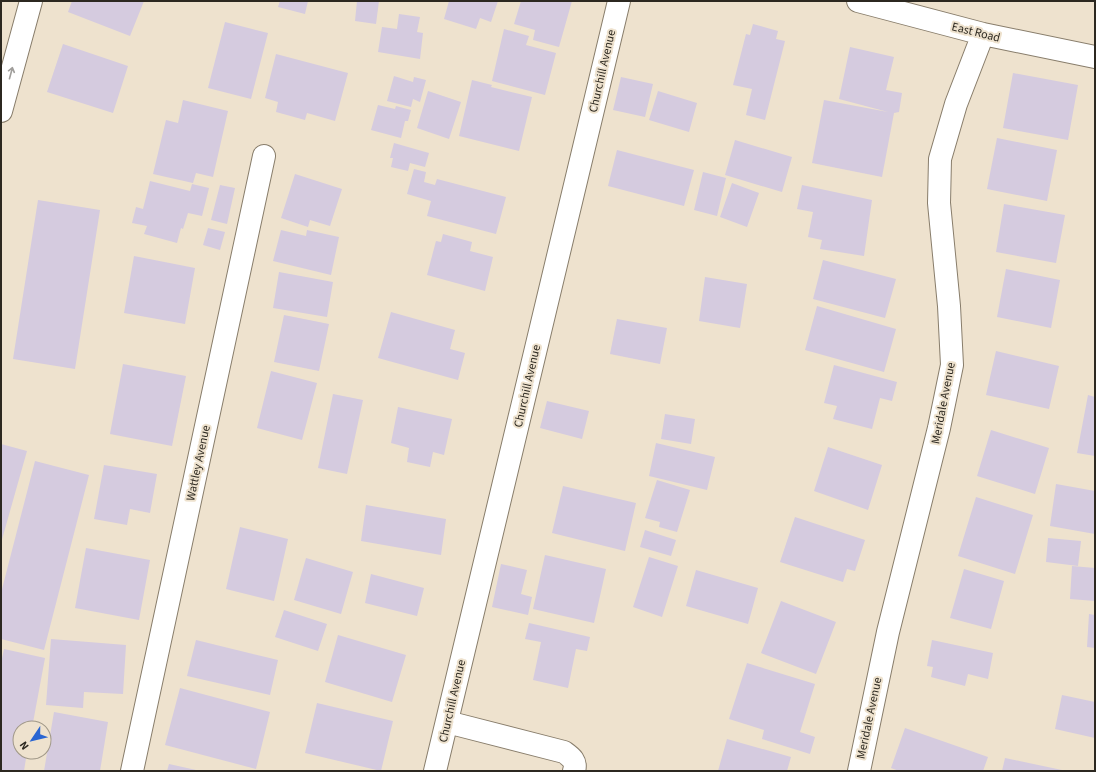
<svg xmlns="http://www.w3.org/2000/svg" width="1096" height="772" viewBox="0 0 1096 772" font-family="'Source Sans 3',sans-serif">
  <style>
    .building { fill: #d5cbdf }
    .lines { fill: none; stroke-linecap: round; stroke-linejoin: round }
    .minor-casing { stroke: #887d6b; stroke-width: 24 }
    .minor { stroke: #fff; stroke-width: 22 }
    .oneway { stroke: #a09e9b }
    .labels { text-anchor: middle; stroke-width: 4; stroke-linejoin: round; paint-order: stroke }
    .street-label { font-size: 12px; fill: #2c2820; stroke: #eee2ce }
  </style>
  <rect width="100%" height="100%" fill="#eee2ce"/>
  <path class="building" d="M72,1H144L130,36L68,12Z
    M280,1H308L305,14L278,7Z
    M357,1H379L376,24L355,21Z
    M449,1H498L491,22L480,18L476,29L444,19Z
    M521,1H572L559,47L533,40L535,30L514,24Z
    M399,14L420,17L417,32L423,33L420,59L378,52L382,27L397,29Z
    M225,22L268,33L251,99L208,88Z
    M753,24L778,31L776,39L785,41L765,120L746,115L752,89L733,85L746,34L750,35Z
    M504,29L529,36L526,45L556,53L545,95L492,81Z
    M63,44L128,66L113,113L47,92Z
    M850,47L894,57L886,90L902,93L899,112L894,113L882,177L812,163L824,100L888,112L839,99Z
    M276,54L348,73L335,121L307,113L305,120L276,112L278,102L265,98Z
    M1013,73L1078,85L1068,140L1003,128Z
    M394,76L413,82L414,77L426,80L420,102L413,99L411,107L387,101Z
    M621,77L653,84L645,117L613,110Z
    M472,80L492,85L491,87L532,97L519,151L459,136Z
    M428,91L461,102L449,139L417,128Z
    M658,91L697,103L689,132L649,120Z
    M183,100L228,111L213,177L196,173L193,183L153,174L166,120L178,123Z
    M378,105L395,109L396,106L411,110L408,121H405L401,138L371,130Z
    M997,138L1057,150L1047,201L987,189Z
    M735,140L792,157L782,192L725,175Z
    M394,143L429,153L425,167L410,163L408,171L391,167L393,158H390Z
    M617,150L694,170L684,206L608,186Z
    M414,169L426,172L424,182L435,185L437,179L506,197L496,234L427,216L431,201L407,194Z
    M703,172L726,178L717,216L694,210Z
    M295,174L342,189L330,226L310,220L308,227L281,218Z
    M150,181L190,191L192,184L209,188L202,216L188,213L183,229L181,228L177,243L144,234L147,226L132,223L136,207L143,209Z
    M732,183L759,193L747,227L720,217Z
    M220,185L235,188L227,224L211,220Z
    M802,185L872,200L864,256L820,249L822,240L808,237L813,212L797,209Z
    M38,200L100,210L75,369L13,359Z
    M1004,204L1065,215L1056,263L996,252Z
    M208,228L225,232L220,250L203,245Z
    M281,230L306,236L307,230L339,237L331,275L273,261Z
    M443,234L472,242L470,251L493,257L485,291L427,275L436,241L441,242Z
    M134,256L195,268L185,324L124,313Z
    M823,260L896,279L885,318L813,299Z
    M1006,269L1060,280L1051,328L997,317Z
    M279,272L333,282L327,317L273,308Z
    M705,277L747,284L740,328L699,321Z
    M817,306L896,329L884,372L805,350Z
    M391,312L455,330L450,349L465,353L458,380L378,358Z
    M284,315L329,324L319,371L274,362Z
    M617,319L667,328L660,364L610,354Z
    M996,351L1059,366L1049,409L986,395Z
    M123,364L186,376L172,446L110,434Z
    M834,365L897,382L892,401L880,398L872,429L833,419L837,406L824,403Z
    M271,371L317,383L302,440L257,428Z
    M333,394L363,400L347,474L318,468Z
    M1088,395L1095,397V456L1077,453Z
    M547,401L589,411L582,439L540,428Z
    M398,407L452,419L444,455L433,452L430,467L407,462L409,448L391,443Z
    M665,414L695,419L691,444L661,439Z
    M991,430L1049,448L1035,494L977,476Z
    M656,443L715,457L707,490L649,476Z
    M1,444L27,451L1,543Z
    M828,447L882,465L868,510L814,491Z
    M35,461L89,475L44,650L1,639V593Z
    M104,465L157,474L150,513L130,509L127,525L94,519Z
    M657,480L690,490L677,532L659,527L660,522L645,518Z
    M1056,484L1095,491V534L1050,526Z
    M563,486L636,503L625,551L552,533Z
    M976,497L1033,515L1015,574L958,556Z
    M366,505L446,519L441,555L361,541Z
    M795,517L865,540L855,571L847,569L843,582L780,562Z
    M240,527L288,539L274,601L226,589Z
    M645,530L676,540L671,556L640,547Z
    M1048,538L1081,541L1078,566L1046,562Z
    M86,548L150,560L139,620L75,608Z
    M545,555L606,569L594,623L533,609Z
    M649,557L678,566L662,617L633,607Z
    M306,558L353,572L341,614L294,600Z
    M501,564L527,570L521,594L532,597L528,615L492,607Z
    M1072,566L1095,568V601L1070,599Z
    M964,569L1004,581L991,629L950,618Z
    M696,570L758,588L748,624L686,606Z
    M371,574L424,588L417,616L365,603Z
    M781,601L836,622L816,674L761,653Z
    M284,610L327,624L318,651L275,637Z
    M1089,614L1095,615V648L1087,647Z
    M529,623L590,637L587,651L576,649L568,688L533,680L541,642L525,639Z
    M338,635L406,655L392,702L325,682Z
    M51,639L126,645L123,694L84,692L83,708L46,705Z
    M196,640L278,660L270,695L187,676Z
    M932,640L993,653L988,679L968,674L965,686L931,677L933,667L927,666Z
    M4,649L45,658L32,728H20V752H27L24,771H1V663Z
    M747,663L815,684L800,732L815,737L810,754L762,739L764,730L729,719Z
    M180,688L270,712L256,769L165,745Z
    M1062,695L1095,702V738L1055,729Z
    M317,703L393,721L381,771L305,753Z
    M54,712L108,722L100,771H44Z
    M905,728L988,757L983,771H899L891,768Z
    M727,739L791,757L787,771H718Z
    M1005,758L1062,770V771H1002Z
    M169,764L196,770V771H167Z"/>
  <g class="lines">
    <defs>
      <path id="minor" d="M858,1L983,34L1095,57
        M1,111L31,1
        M447,722L564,752C571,757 577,761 574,771
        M132,771L264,156
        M435,771L619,1
        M859,771L888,632L939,428L952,365L949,306L939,203L940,159L956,104L983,34"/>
    </defs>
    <use href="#minor" class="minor-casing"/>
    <use href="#minor" class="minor"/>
  </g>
  <defs><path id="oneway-shaft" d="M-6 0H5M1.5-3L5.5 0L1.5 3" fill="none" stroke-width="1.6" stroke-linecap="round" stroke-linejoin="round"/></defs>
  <use class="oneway" href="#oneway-shaft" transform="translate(11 73) rotate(-75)"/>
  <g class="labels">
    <g class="street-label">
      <text transform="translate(976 32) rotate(14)" y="4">East Road</text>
      <text transform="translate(602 71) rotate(-77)" y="4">Churchill Avenue</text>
      <text transform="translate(527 386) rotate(-77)" y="4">Churchill Avenue</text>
      <text transform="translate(943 403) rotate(-79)" y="4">Meridale Avenue</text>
      <text transform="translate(198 463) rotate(-78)" y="4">Wattley Avenue</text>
      <text transform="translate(452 701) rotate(-77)" y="4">Churchill Avenue</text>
      <text transform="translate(869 718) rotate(-78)" y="4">Meridale Avenue</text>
    </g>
  </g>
  <rect width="1096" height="772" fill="none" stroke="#2c2820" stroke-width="4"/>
  <g transform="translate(32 740) rotate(235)"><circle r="19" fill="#eee2ce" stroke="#a09888"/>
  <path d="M0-3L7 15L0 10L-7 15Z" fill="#2965d2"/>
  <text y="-6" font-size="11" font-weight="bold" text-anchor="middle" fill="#2c2820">N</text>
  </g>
</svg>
